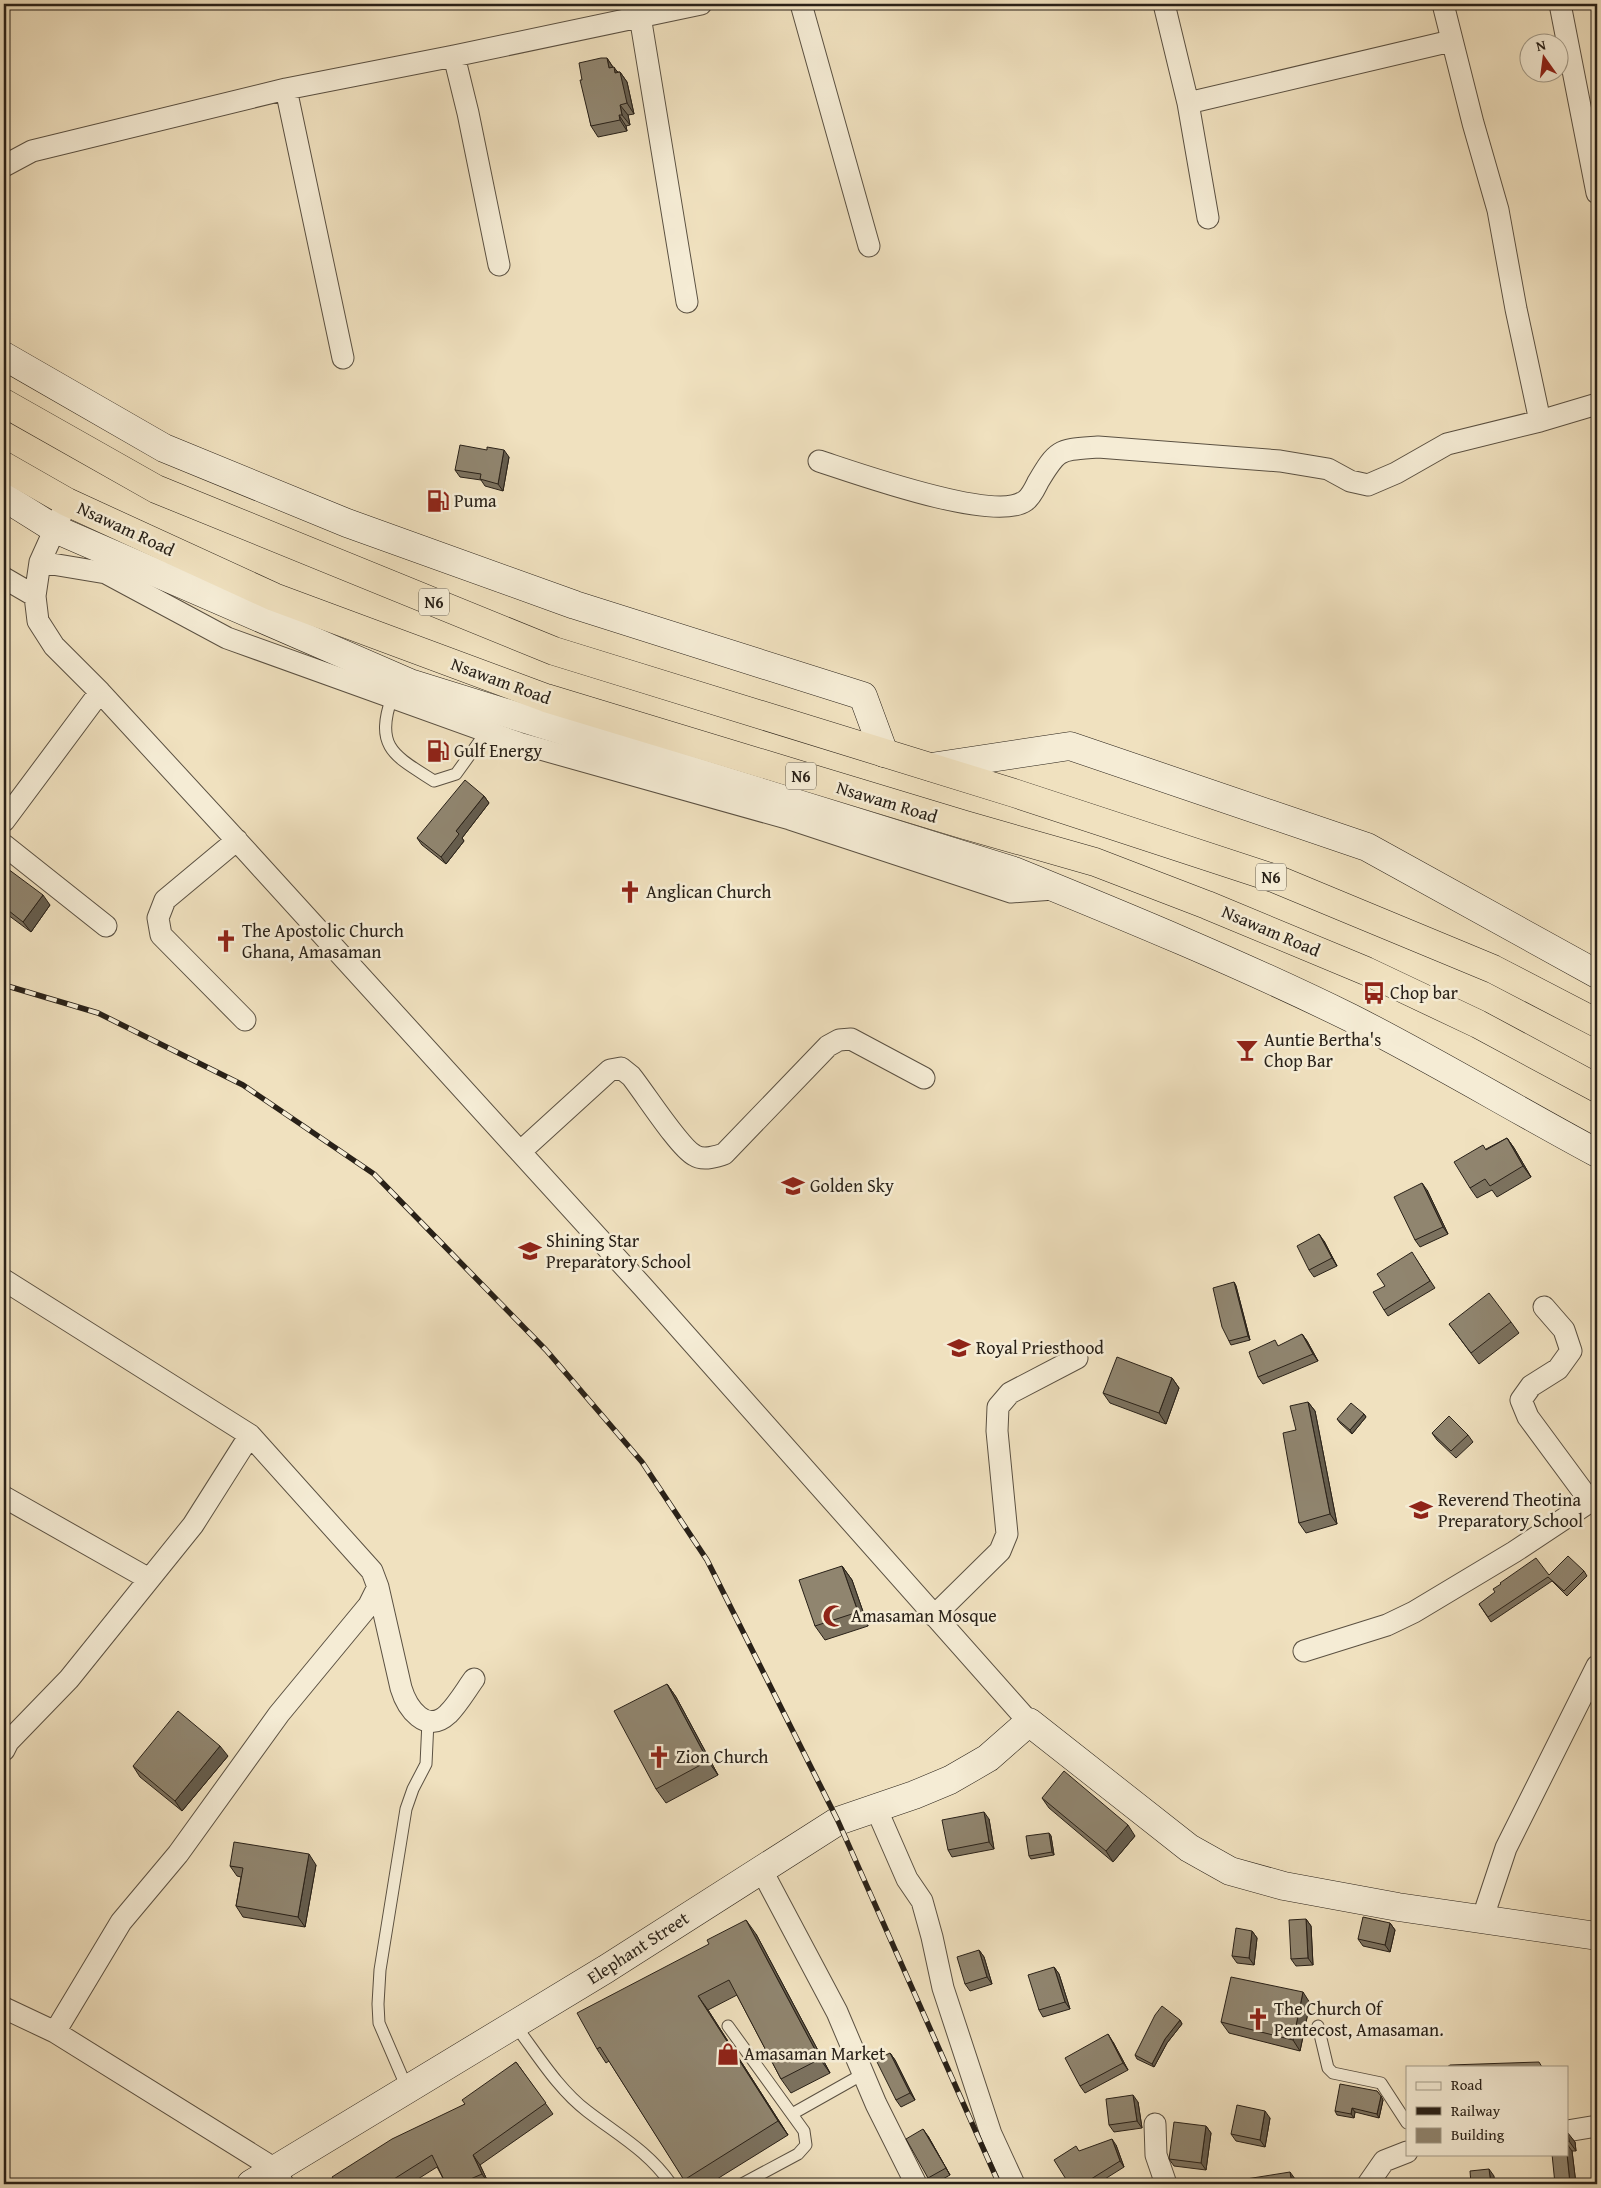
<svg xmlns="http://www.w3.org/2000/svg" width="1601" height="2188" viewBox="0 0 1601 2188" font-family="'Gentium Book Plus',serif">
  <style>
    .lines { fill: none; stroke-linecap: round; stroke-linejoin: round }
    .service-casing { stroke: #5b5142; stroke-width: 13 }
    .minor-casing { stroke: #5b5142; stroke-width: 23 }
    .secondary-casing { stroke: #292118; stroke-width: 29 }
    .trunk-casing { stroke: #292118; stroke-width: 29 }
    .service { stroke: #f5ecd5; stroke-width: 11 }
    .minor { stroke: #f5ecd5; stroke-width: 21 }
    .secondary { stroke: #f5ecd5; stroke-width: 28 }
    .trunk { stroke: #f0e1bf; stroke-width: 28 }
    .rail-casing { stroke: #292118; stroke-width: 5.5 }
    .rail { stroke: #f5ecd5; stroke-width: 4; stroke-dasharray: 11; stroke-linecap: butt }
    .wall { fill: #7c725f; stroke: #292118 }
    .shaded-wall { fill: #655d4e; stroke: #292118 }
    .building { fill: #90856f; stroke: #292118 }
    .labels { text-anchor: middle; stroke-width: 5; stroke-linejoin: round; paint-order: stroke }
    .shield { fill: #f5ecd5; stroke: #665e51; stroke-width: 1 }
    .shield-label { font-size: 16px; font-weight: bold; fill: #292118 }
    .poi-label { font-size: 18px; fill: #292118; stroke: #f5ecd5; text-anchor: start }
    .street-label { font-size: 18px; fill: #292118; stroke: #f5ecd5 }
  </style>
  <rect width="100%" height="100%" fill="#f0e1bf"/>
  <filter id="stains"><feTurbulence type="fractalNoise" baseFrequency=".004" numOctaves="4"/><feColorMatrix values="0 0 0 0 .2 0 0 0 0 .09 0 0 0 0 .02 0 0 0 .5 -.17"/></filter>
  <radialGradient id="worn" r=".72"><stop offset=".6" stop-color="#630" stop-opacity="0"/><stop offset="1" stop-color="#630" stop-opacity=".3"/></radialGradient>
  <g class="lines">
    <defs>
      <path id="service" d="M392,697C374,748 395,756 434,781L456,774L487,731
        M515,2025C537,2054 558,2089 587,2111C618,2135 648,2151 671,2184
        M728,2026L804,2131L806,2145L798,2154L742,2184
        M1318,2026L1328,2068L1333,2073L1381,2083L1407,2123
        M407,2088L379,2023L378,2004L380,1970L406,1809L413,1789L426,1764L428,1721
        M792,2114L863,2074"/>
      <path id="minor" d="M801,4L869,246
        M1164,4L1188,103L1208,218
        M1443,4L1473,123L1498,210L1516,309L1540,421
        M1560,4L1597,193
        M640,16L687,302
        M454,56L468,113L499,265
        M286,89L343,358
        M1188,103L1451,41
        M4,166L32,151L286,89L454,56L701,4
        M819,461C856,473 995,523 1025,501C1031,497 1035,488 1038,482C1058,448 1059,450 1098,447L1280,461L1328,469L1350,481L1368,485L1396,473L1447,444L1540,421L1597,404
        M67,502L40,562L35,596L38,621L54,646L100,692L250,855L643,1287L1029,1722
        M40,562L106,573L227,638L519,743L790,819L1011,892L1054,889
        M4,578L35,596
        M4,821L100,692
        M237,840L165,900L158,918L161,935L245,1020
        M4,845L106,926
        M520,1152L610,1070L621,1068L631,1076C644,1092 679,1147 694,1155C703,1161 714,1157 724,1154L828,1046L839,1040L851,1039L924,1078
        M4,1280L250,1435L372,1571L378,1587L401,1688C407,1708 426,1735 448,1714C458,1704 466,1690 474,1679
        M1544,1307L1564,1330L1571,1351L1558,1369L1531,1386L1521,1400L1528,1417L1590,1501
        M4,1497L149,1579
        M934,1616L1000,1551L1007,1534L997,1431L998,1407L1010,1393L1077,1358
        M1304,1651L1387,1625L1414,1612L1514,1552L1597,1497
        M4,1750L8,1742L69,1679L193,1525L250,1435
        M876,1808L907,1879L922,1901L932,1937L943,1988L991,2134L1014,2184
        M761,1869L837,2012L876,2104L916,2184
        M1482,1920L1506,1848L1597,1666
        M4,2008L55,2032L275,2169L283,2184
        M55,2032L121,1922L178,1854L279,1714L369,1605L378,1587
        M1155,2124L1156,2155L1166,2184
        M1567,2131L1597,2126
        M1368,2184L1384,2161L1407,2152"/>
      <path id="secondary" d="M4,356L164,448L347,523L575,605L863,696L884,753
        M4,497L55,529L410,683L1014,871C1127,917 1241,964 1351,1018C1434,1060 1515,1109 1597,1153
        M931,767L1070,746L1367,847L1597,974
        M251,2184L606,1969L838,1821L914,1795L950,1780L988,1758L1029,1722L1189,1848L1230,1871L1284,1886L1398,1907L1597,1936"/>
      <path id="trunk" d="M4,403L156,489L554,651L1014,793L1276,879L1493,969L1597,1023
        M4,466L67,502L274,597L546,698L965,825L1095,862L1207,905L1366,971L1478,1024L1597,1088"/>
    </defs>
    <use href="#service" class="service-casing"/>
    <use href="#minor" class="minor-casing"/>
    <use href="#secondary" class="secondary-casing"/>
    <use href="#trunk" class="trunk-casing"/>
    <use href="#service" class="service"/>
    <use href="#minor" class="minor"/>
    <use href="#secondary" class="secondary"/>
    <use href="#trunk" class="trunk"/>
    <defs>
      <path id="rail" d="M4,985L98,1013L243,1085L374,1174L546,1350L642,1462L707,1560L838,1821L999,2184"/>
    </defs>
    <use href="#rail" class="rail-casing"/>
    <use href="#rail" class="rail"/>
  </g>
  <path class="wall" d="M607,58L613,67L618,72H620L627,82L634,114L628,115L630,125L626,126L627,131L598,137L591,126L582,80Z
    M509,457L503,491L485,486L481,480L460,477L455,470Z
    M484,796L489,803L462,838L464,841L446,864L422,845L417,838Z
    M4,866L50,905L31,932L4,912Z
    M1507,1138L1514,1148L1531,1177L1497,1197L1492,1190L1477,1198L1470,1188L1486,1149Z
    M1427,1190L1448,1234L1420,1247L1415,1240Z
    M1324,1241L1337,1266L1314,1277L1309,1270Z
    M1416,1259L1435,1288L1388,1316L1384,1310L1385,1286Z
    M1234,1282L1236,1286L1250,1340L1231,1345L1229,1341Z
    M1511,1322L1519,1333L1479,1364L1449,1324Z
    M1302,1334L1307,1341L1318,1361L1263,1384L1258,1377Z
    M1172,1378L1179,1388L1166,1424L1110,1403L1103,1393Z
    M1308,1402L1315,1411L1337,1524L1306,1533L1299,1523L1296,1430Z
    M1364,1414L1366,1417L1352,1434L1340,1423L1337,1419Z
    M1432,1433L1468,1435L1473,1442L1456,1458L1437,1440Z
    M842,1566L852,1580L868,1626L825,1640L815,1626Z
    M1584,1571L1587,1576L1567,1596L1552,1581L1491,1622L1479,1604L1549,1575Z
    M667,1684L676,1697L718,1775L666,1803L656,1789Z
    M228,1756L182,1811L140,1777L133,1766Z
    M1042,1798L1135,1836L1113,1862L1049,1808Z
    M989,1819L994,1849L952,1857L948,1850Z
    M1049,1833L1051,1836L1054,1855L1031,1859L1029,1856Z
    M316,1865L305,1927L243,1917L236,1906L241,1877L237,1876L230,1866Z
    M1306,1919L1311,1926L1313,1965L1296,1966L1291,1959Z
    M1390,1923L1395,1930L1390,1952L1363,1946L1358,1939Z
    M1252,1931L1257,1938L1254,1965L1237,1963L1232,1956Z
    M756,1934L830,2073L791,2093L781,2079L737,1995L708,2010L788,2135L709,2184H687L609,2061L606,2063L597,2049Z
    M979,1950L984,1957L992,1984L970,1991L965,1984Z
    M1054,1967L1059,1974L1070,2009L1043,2017L1039,2010Z
    M1310,2003L1300,2051L1229,2033L1221,2022Z
    M1180,2020L1182,2024L1167,2043L1154,2067L1137,2059L1135,2055Z
    M1113,2042L1128,2070L1085,2093L1080,2086Z
    M890,2053L895,2060L915,2100L901,2107L896,2100Z
    M516,2062L553,2114L480,2165L489,2184H446L437,2167L410,2184H337L465,2104Z
    M1377,2091L1383,2100L1379,2118L1355,2112L1354,2118L1337,2115L1335,2111Z
    M1138,2102L1142,2128L1114,2132L1109,2125Z
    M1270,2118L1265,2147L1236,2141L1231,2134Z
    M1206,2126L1211,2133L1206,2170L1174,2166L1169,2159Z
    M1567,2133L1575,2142L1576,2151H1572L1576,2184H1555L1567,2154Z
    M928,2136L950,2175L934,2184H932L928,2178Z
    M1116,2145L1124,2167L1097,2184H1069Z"/>
  <path class="shaded-wall" d="M607,58L614,69L609,68Z
    M614,67L620,76V72L627,82L634,114L627,103L615,73Z
    M620,105L628,115L630,125L622,115Z
    M619,115L626,126L627,131L620,120Z
    M504,450L509,457L503,491L498,484Z
    M484,796L489,803L462,838L464,841L446,864L441,857L456,831Z
    M43,895L50,905L31,932L23,922Z
    M1507,1138L1514,1148L1531,1177L1523,1166Z
    M1422,1183L1427,1190L1448,1234L1443,1227Z
    M1319,1234L1324,1241L1337,1266L1332,1258Z
    M1234,1282L1236,1286L1250,1340L1248,1336Z
    M1302,1334L1307,1341L1318,1361L1313,1354Z
    M1172,1378L1179,1388L1166,1424L1159,1413Z
    M1308,1402L1315,1411L1337,1524L1330,1514Z
    M1364,1414L1366,1417L1352,1434L1350,1430Z
    M842,1566L852,1580L868,1626L858,1612Z
    M667,1684L676,1697L718,1775L708,1761Z
    M220,1746L228,1756L182,1811L175,1801Z
    M984,1812L989,1819L994,1849L989,1842Z
    M1128,1825L1135,1836L1113,1862L1106,1851Z
    M1049,1833L1051,1836L1054,1855L1052,1852Z
    M309,1854L316,1865L305,1927L298,1917Z
    M1306,1919L1311,1926L1313,1965L1308,1958Z
    M746,1920L756,1934L830,2073L820,2059Z
    M1390,1923L1395,1930L1390,1952L1385,1945Z
    M1252,1931L1257,1938L1254,1965L1249,1958Z
    M979,1950L984,1957L992,1984L987,1977Z
    M1054,1967L1059,1974L1070,2009L1065,2002Z
    M1303,1992L1310,2003L1300,2051L1293,2040Z
    M698,1996L708,2010L788,2135L778,2121Z
    M1180,2020L1182,2024L1167,2043L1154,2067L1152,2064L1165,2039Z
    M1108,2034L1113,2042L1128,2070L1123,2063Z
    M890,2053L895,2060L915,2100L910,2093Z
    M1133,2095L1138,2102L1142,2128L1137,2121Z
    M1381,2096L1383,2100L1379,2118L1377,2114Z
    M1352,2108L1355,2112L1354,2118L1351,2114Z
    M1265,2111L1270,2118L1265,2147L1260,2140Z
    M1206,2126L1211,2133L1206,2170L1201,2163Z
    M923,2129L928,2136L950,2175L946,2168Z
    M1568,2133L1575,2142L1576,2151L1569,2141Z
    M1112,2139L1116,2145L1124,2167L1120,2161Z
    M1567,2144L1572,2151L1576,2184H1570L1567,2154Z
    M473,2155L480,2165L489,2184L482,2174Z
    M1489,2169L1494,2176L1495,2184H1491Z
    M1290,2172L1298,2183V2184H1292Z"/>
  <path class="building" d="M601,58H607L609,68L614,67L615,73L620,72L627,103L620,105L622,115H619L620,120L591,126L580,80H582L579,63Z
    M460,445L487,450V447L504,450L498,484L480,479L481,474L455,470Z
    M465,780L484,796L456,831L459,834L441,857L417,838Z
    M4,866L43,895L23,922L4,907Z
    M1507,1138L1523,1166L1490,1186L1485,1179L1470,1188L1454,1162L1483,1145L1486,1150Z
    M1422,1183L1443,1227L1415,1240L1394,1197Z
    M1319,1234L1332,1258L1309,1270L1297,1246Z
    M1412,1252L1430,1281L1384,1310L1373,1292L1385,1286L1377,1274Z
    M1234,1282L1248,1336L1229,1341L1222,1327L1213,1288Z
    M1489,1293L1511,1322L1471,1353L1449,1324Z
    M1302,1334L1313,1354L1258,1377L1249,1352L1275,1340L1278,1346Z
    M1117,1357L1172,1378L1159,1413L1103,1393Z
    M1308,1402L1330,1514L1299,1523L1283,1433L1296,1430L1290,1406Z
    M1351,1403L1364,1414L1350,1430L1337,1419Z
    M1449,1416L1468,1435L1451,1451L1432,1433Z
    M1568,1556L1584,1571L1564,1591L1548,1577L1488,1617L1479,1604L1495,1592L1493,1589L1501,1584L1500,1583L1536,1558L1549,1575Z
    M842,1566L858,1612L815,1626L799,1580Z
    M667,1684L708,1761L656,1789L614,1711Z
    M178,1711L220,1746L175,1801L133,1766Z
    M1064,1771L1128,1825L1106,1851L1042,1798Z
    M984,1812L989,1842L948,1850L942,1820Z
    M1049,1833L1052,1852L1029,1856L1026,1836Z
    M234,1842L309,1854L298,1917L236,1906L243,1868L230,1866Z
    M1363,1917L1390,1923L1385,1945L1358,1939Z
    M1306,1919L1308,1958L1291,1959L1289,1920Z
    M746,1920L820,2059L781,2079L729,1980L698,1996L778,2121L684,2180L600,2047L597,2049L577,2013L709,1944L707,1940Z
    M1236,1928L1252,1931L1249,1958L1232,1956Z
    M979,1950L987,1977L965,1984L957,1957Z
    M1054,1967L1065,2002L1039,2010L1028,1975Z
    M1231,1977L1303,1992L1293,2040L1221,2022Z
    M1162,2006L1180,2020L1165,2039L1152,2064L1135,2055L1155,2015Z
    M1108,2034L1123,2063L1080,2086L1065,2058Z
    M890,2053L910,2093L896,2100L876,2060Z
    M516,2062L546,2103L473,2155L482,2174L459,2184H446L432,2155L386,2184H337L332,2177L392,2139L465,2104L462,2100Z
    M1539,2062L1542,2067H1447L1450,2065Z
    M1340,2084L1377,2091L1381,2096L1377,2114L1352,2108L1351,2114L1335,2111Z
    M1133,2095L1137,2121L1109,2125L1106,2099Z
    M1237,2105L1265,2111L1260,2140L1231,2134Z
    M1174,2122L1206,2126L1201,2163L1169,2159Z
    M923,2129L946,2168L928,2178L906,2139Z
    M1567,2133H1568L1569,2141L1567,2142Z
    M1112,2139L1120,2161L1083,2184H1069L1054,2160L1076,2146L1079,2151Z
    M1552,2154H1567L1570,2184H1555Z
    M1489,2169L1491,2184H1471L1470,2171Z
    M1290,2172L1292,2184H1215Z"/>
  <defs>
    <symbol id="fuel-bare" viewBox="-9 -9 18 18"><path d="M-5.5-6h7V0h2V4h1.3V-2.5L3-4.5l.8-.8L6-3V5H2.5V1h-1V6h-7ZM-4.2-4.7v3.2H.2V-4.7Z" fill="#8f2418" stroke="#f5ecd5" stroke-width="2.5" paint-order="stroke"/></symbol>
    <symbol id="church-bare" viewBox="-9 -9 18 18"><path d="M-1.2-6h2.4v3.5h3.3v2.4h-3.3V6h-2.4V-.1h-3.3v-2.4h3.3Z" fill="#8f2418" stroke="#f5ecd5" stroke-width="2.5" paint-order="stroke"/></symbol>
    <symbol id="bus-bare" viewBox="-9 -9 18 18"><path d="M-5-6H5V4H4V6H2V4H-2V6H-4V4H-5ZM-3.5-4V0h7V-4ZM-3.5 1.2v1.5H-2V1.2ZM2 1.2v1.5H3.5V1.2Z" fill="#8f2418" stroke="#f5ecd5" stroke-width="2.5" paint-order="stroke"/></symbol>
    <symbol id="bar-bare" viewBox="-9 -9 18 18"><path d="M-6-5H6L.8 .8V4.5H3.5V6h-7V4.5H-.8V.8Z" fill="#8f2418" stroke="#f5ecd5" stroke-width="2.5" paint-order="stroke"/></symbol>
    <symbol id="school-bare" viewBox="-9 -9 18 18"><path d="M0-5L7-2L0 1L-7-2ZM-4 1L0 2.5L4 1V4Q0 6-4 4Z" fill="#8f2418" stroke="#f5ecd5" stroke-width="2.5" paint-order="stroke"/></symbol>
    <symbol id="mosque-bare" viewBox="-9 -9 18 18"><path d="M3.5-4.9A6 6 0 1 0 3.5 4.9A5 5 0 1 1 3.5-4.9Z" fill="#8f2418" stroke="#f5ecd5" stroke-width="2.5" paint-order="stroke"/></symbol>
    <symbol id="shop-bare" viewBox="-9 -9 18 18"><path d="M-5-2.5h2.3a2.7 3.5 0 0 1 5.4 0H5L5.5 6h-11ZM-1.5-2.5h3a1.5 2.3 0 0 0-3 0Z" fill="#8f2418" stroke="#f5ecd5" stroke-width="2.5" paint-order="stroke"/></symbol>
  </defs>
  <g fill-rule="evenodd">
    <use href="#fuel-bare" x="422" y="485" width="32" height="32"/>
    <use href="#fuel-bare" x="422" y="735" width="32" height="32"/>
    <use href="#church-bare" x="614" y="876" width="32" height="32"/>
    <use href="#church-bare" x="210" y="925" width="32" height="32"/>
    <use href="#bus-bare" x="1358" y="977" width="32" height="32"/>
    <use href="#bar-bare" x="1231" y="1034" width="32" height="32"/>
    <use href="#school-bare" x="777" y="1170" width="32" height="32"/>
    <use href="#school-bare" x="514" y="1235" width="32" height="32"/>
    <use href="#school-bare" x="943" y="1332" width="32" height="32"/>
    <use href="#school-bare" x="1405" y="1494" width="32" height="32"/>
    <use href="#mosque-bare" x="818" y="1600" width="32" height="32"/>
    <use href="#church-bare" x="643" y="1741" width="32" height="32"/>
    <use href="#church-bare" x="1242" y="2003" width="32" height="32"/>
    <use href="#shop-bare" x="712" y="2038" width="32" height="32"/>
  </g>
  <g class="labels">
    <g class="shield">
      <rect x="419" y="588.5" width="30" height="27" rx="4"/>
      <rect x="786" y="762.5" width="30" height="27" rx="4"/>
      <rect x="1256" y="863.5" width="30" height="27" rx="4"/>
    </g>
    <g class="shield-label">
      <text x="434" y="608">N6</text>
      <text x="801" y="782">N6</text>
      <text x="1271" y="883">N6</text>
    </g>
    <g class="poi-label">
      <text x="454" y="507">Puma</text>
      <text x="454" y="757">Gulf Energy</text>
      <text x="646" y="898">Anglican Church</text>
      <text x="242" y="937">The Apostolic Church<tspan x="242" dy="21">Ghana, Amasaman</tspan></text>
      <text x="1390" y="999">Chop bar</text>
      <text x="1264" y="1046">Auntie Bertha's<tspan x="1264" dy="21">Chop Bar</tspan></text>
      <text x="810" y="1192">Golden Sky</text>
      <text x="546" y="1247">Shining Star<tspan x="546" dy="21">Preparatory School</tspan></text>
      <text x="976" y="1354">Royal Priesthood</text>
      <text x="1438" y="1506">Reverend Theotina<tspan x="1438" dy="21">Preparatory School</tspan></text>
      <text x="851" y="1622">Amasaman Mosque</text>
      <text x="676" y="1763">Zion Church</text>
      <text x="1274" y="2015">The Church Of<tspan x="1274" dy="21">Pentecost, Amasaman.</tspan></text>
      <text x="744" y="2060">Amasaman Market</text>
    </g>
    <g class="street-label">
      <text transform="translate(126 529) rotate(25)" y="6">Nsawam Road</text>
      <text transform="translate(501 681) rotate(20)" y="6">Nsawam Road</text>
      <text transform="translate(887 802) rotate(17)" y="6">Nsawam Road</text>
      <text transform="translate(1271 931) rotate(23)" y="6">Nsawam Road</text>
      <text transform="translate(638 1948) rotate(-33)" y="6">Elephant Street</text>
    </g>
  </g>
  <rect width="1601" height="2188" fill="none" stroke="#f0e1bf" stroke-width="20"/>
  <rect x="5" y="5" width="1591" height="2178" fill="none" stroke="#292118" stroke-width="2.5"/>
  <rect x="10" y="10" width="1581" height="2168" fill="none" stroke="#292118"/>
  <rect x="1406" y="2066" width="162" height="90" fill="#f5ecd5" stroke="#a39b89"/>
  <rect x="1416" y="2082" width="25" height="8" fill="#f5ecd5" stroke="#a39b89"/>
  <text x="1451" y="2090" font-size="15" fill="#292118">Road</text>
  <rect x="1416" y="2107" width="25" height="8" fill="#292118" stroke="#a39b89"/>
  <text x="1451" y="2116" font-size="15" fill="#292118">Railway</text>
  <rect x="1416" y="2128" width="25" height="15" fill="#90856f" stroke="#a39b89"/>
  <text x="1451" y="2140" font-size="15" fill="#292118">Building</text>
  <g transform="translate(1544 58) rotate(346)"><circle r="24" fill="#f5ecd5" stroke="#a39b89"/>
  <path d="M0-4L9 19L0 12L-9 19Z" fill="#8f2418"/>
  <text y="-8" font-size="14" font-weight="bold" text-anchor="middle" fill="#292118">N</text>
  </g>
  <rect width="100%" height="100%" filter="url(#stains)"/>
  <rect width="100%" height="100%" fill="url(#worn)"/>
</svg>
